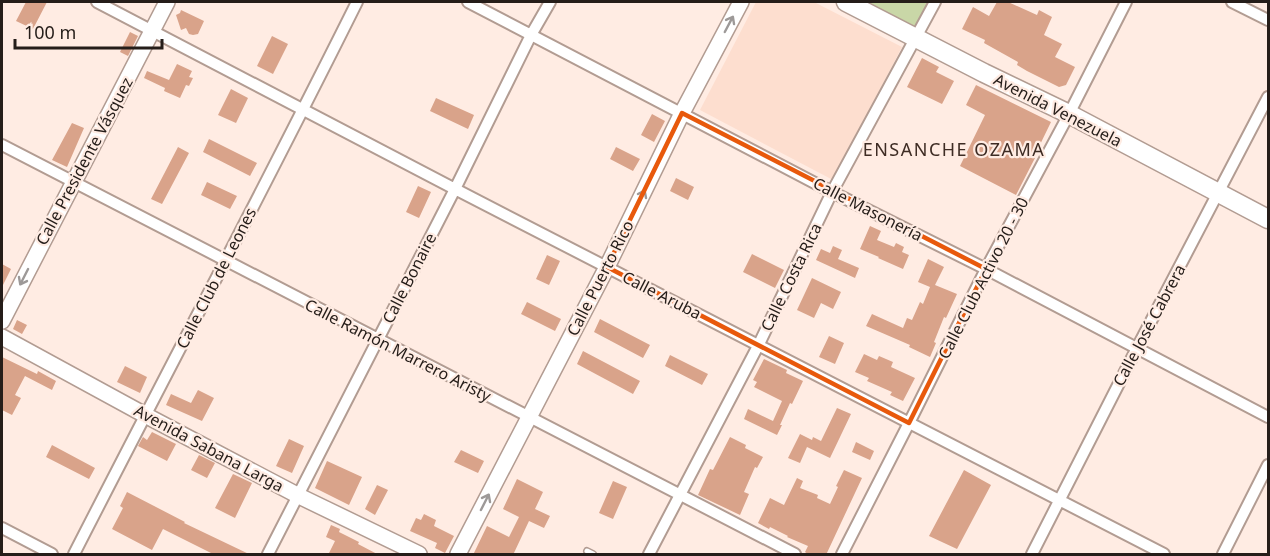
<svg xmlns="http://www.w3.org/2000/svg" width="1270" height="556" viewBox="0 0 1270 556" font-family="'Noto Sans',sans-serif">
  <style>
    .built { fill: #fddecf }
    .green { fill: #c9d7a7 }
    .building { fill: #d9a38a }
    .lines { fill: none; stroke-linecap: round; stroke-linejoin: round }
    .lane-casing { stroke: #b29c92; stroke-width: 8 }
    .street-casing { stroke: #b29c92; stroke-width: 14 }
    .secondary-casing { stroke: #b29c92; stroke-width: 18 }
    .primary-casing { stroke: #b29c92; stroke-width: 21 }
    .lane { stroke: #fff; stroke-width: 5 }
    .street { stroke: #fff; stroke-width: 10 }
    .secondary { stroke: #fff; stroke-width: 15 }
    .primary { stroke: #fff; stroke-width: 18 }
    .oneway { stroke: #9d9998 }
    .marked { fill: none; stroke: #e8590c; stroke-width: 4.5; stroke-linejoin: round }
    .labels { text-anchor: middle; stroke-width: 4.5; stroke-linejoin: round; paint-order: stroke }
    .street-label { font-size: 16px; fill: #251d19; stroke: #ffece3 }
    .neighbourhood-label { font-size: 18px; letter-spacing: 1.5px; fill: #3e2c24; stroke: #ffece3 }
  </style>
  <rect width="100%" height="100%" fill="#ffece3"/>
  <path class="built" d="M756,2H814L902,47L833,180L700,110Z"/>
  <path class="green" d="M855,2H931L915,32Z"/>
  <path class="building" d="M26,2H47L33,29L16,21Z
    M997,2H1008L1037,15L1039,10L1052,17L1044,35L1062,44L1055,57L1075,67L1066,85L1059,87L1027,71L1017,65L1018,62L984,43L985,40L962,29L973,7L989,16Z
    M181,10L204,21L198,34L193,35L189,34L186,28L181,30L176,15L180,13Z
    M130,32L138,36L128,56L120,52Z
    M272,36L288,44L273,74L257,66Z
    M922,58L939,67L936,72L954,81L942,104L907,87Z
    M177,64L192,71L189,77L193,78L189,86L186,85L180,98L164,91L165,88L144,78L147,71L169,80Z
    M976,85L1051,122L1034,157L1035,158L1016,195L960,166L985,115L966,105Z
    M231,89L248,98L236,123L218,115Z
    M436,98L474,115L468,129L430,111Z
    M652,114L665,121L654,142L641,135Z
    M72,123L84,128L67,167L52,160Z
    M209,139L257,163L250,176L203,152Z
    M178,147L189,153L162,204L151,199Z
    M616,147L640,159L633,171L610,159Z
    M676,178L694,187L688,200L670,191Z
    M207,182L237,196L230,209L201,195Z
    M418,186L431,192L419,218L406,212Z
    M870,226L881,231L877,240L894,247L896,243L904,247L902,252L909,255L903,269L878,258L879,257L860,249Z
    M833,246L842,250L838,259L859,268L855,278L816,260L821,249L830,253Z
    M752,254L784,270L775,288L743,272Z
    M547,255L560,261L549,285L536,279Z
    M928,259L944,267L935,285L957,294L946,318L944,317L934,342L936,343L930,357L909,347L910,345L866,326L872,314L903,328L907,318L912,320L920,302L923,304L930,287L918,282Z
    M2,264L11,269L2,287Z
    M812,278L841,292L833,309L821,303L814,318L797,310Z
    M527,302L561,319L555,331L521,314Z
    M600,319L650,345L643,358L594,332Z
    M17,320L27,325L22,334L13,329Z
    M829,336L844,343L835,364L819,357Z
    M583,351L640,381L633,394L577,364Z
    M864,354L877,360L879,356L893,362L891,367L915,378L903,401L890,395L892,392L867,381L869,378L855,372Z
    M670,355L708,374L702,385L665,366Z
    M2,357L37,374L38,371L56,381L52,390L25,376L15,395L21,398L12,415L2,410Z
    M764,359L787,370L786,373L803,381L792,404L790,403L780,425H782L777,435L744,419L748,409L773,421L782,401L754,387L757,382L753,380Z
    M125,366L147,377L140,393L117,382Z
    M198,390L214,398L202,421L166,405L171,394L191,403Z
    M837,408L851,414L830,458L807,447L800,463L788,458L800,434L812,440L813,437L821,441Z
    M152,432L176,444L167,461L138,446L143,437L147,440Z
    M730,437L746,445L745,448L763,457L757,468L755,467L744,492L749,494L740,515L698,495L710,469L713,470Z
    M289,439L304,446L292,473L276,466Z
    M856,442L874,451L870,460L852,452Z
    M52,445L95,468L89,479L46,457Z
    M461,450L484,461L478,473L454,462Z
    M199,455L215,463L207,478L191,470Z
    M327,461L362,477L349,505L315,488Z
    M844,470L862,478L826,555H809L805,552L808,546L787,537L788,536L770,527L769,529L758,523L770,498L784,505L797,478L803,481L800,488L818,495L817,498L830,504L838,487L836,486Z
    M964,470L991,485L957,549L929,536Z
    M233,474L252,483L235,518L215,508Z
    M517,479L543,492L535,509L550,516L544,528L529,521L513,555H473L487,526L509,537L519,517L503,509Z
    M613,481L627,487L613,519L599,513Z
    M377,485L388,490L375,515L365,509Z
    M127,492L185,522L184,523L251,555H215L163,529L152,550L112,529L123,508L120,506Z
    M424,514L436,520L434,526L454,536L445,553L435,548L437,543L410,531L416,518L421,520Z
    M331,525L340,529L339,532L359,542L358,544L379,555H328L335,541L326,537Z"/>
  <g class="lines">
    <defs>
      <path id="lane" d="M587,551L593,554"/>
      <path id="street" d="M97,2L455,189L1164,554
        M468,2L832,192L986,269L1268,417
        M1232,2L1268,20
        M2,145L795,554
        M2,528L52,554
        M74,554C168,370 265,187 357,2
        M268,554L455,189L531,35L550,2
        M649,554L759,344L832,192L935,2
        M842,554L909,423L986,269L1069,114L1126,2
        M1032,554L1137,348L1268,97
        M1223,554L1268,465"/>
      <path id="secondary" d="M2,321L167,2
        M2,337L145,415L299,496L419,554
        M458,554L607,267L682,113L741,2"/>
      <path id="primary" d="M846,2L984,73L1069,114L1268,219"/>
    </defs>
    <use href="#lane" class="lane-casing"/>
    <use href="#street" class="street-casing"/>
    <use href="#secondary" class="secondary-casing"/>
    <use href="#primary" class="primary-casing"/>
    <use href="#lane" class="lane"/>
    <use href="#street" class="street"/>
    <use href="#secondary" class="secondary"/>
    <use href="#primary" class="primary"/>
  </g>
  <defs><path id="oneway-shaft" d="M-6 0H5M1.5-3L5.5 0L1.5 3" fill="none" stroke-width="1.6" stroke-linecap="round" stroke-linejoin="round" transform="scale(1.5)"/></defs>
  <g class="oneway">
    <use href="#oneway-shaft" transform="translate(729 24) rotate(-62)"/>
    <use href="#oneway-shaft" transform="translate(641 198) rotate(-64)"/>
    <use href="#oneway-shaft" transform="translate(24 277) rotate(117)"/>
    <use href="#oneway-shaft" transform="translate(485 502) rotate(-63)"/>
  </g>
  <path class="marked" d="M682,113L986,269L909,423L607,267Z"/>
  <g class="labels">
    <g class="street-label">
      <text transform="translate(1058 110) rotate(27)" y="6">Avenida Venezuela</text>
      <text transform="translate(84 161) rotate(-62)" y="6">Calle Presidente Vásquez</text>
      <text transform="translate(868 209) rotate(27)" y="6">Calle Masonería</text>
      <text transform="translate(791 277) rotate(-64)" y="6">Calle Costa Rica</text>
      <text transform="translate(216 278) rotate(-63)" y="6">Calle Club de Leones</text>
      <text transform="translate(409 278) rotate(-63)" y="6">Calle Bonaire</text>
      <text transform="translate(600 278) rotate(-63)" y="6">Calle Puerto Rico</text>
      <text transform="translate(983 278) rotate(-63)" y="6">Calle Club Activo 20 - 30</text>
      <text transform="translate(662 295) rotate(27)" y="6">Calle Aruba</text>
      <text transform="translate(1149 325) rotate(-62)" y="6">Calle José Cabrera</text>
      <text transform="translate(398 350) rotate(27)" y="6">Calle Ramón Marrero Aristy</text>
      <text transform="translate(209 448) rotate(28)" y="6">Avenida Sabana Larga</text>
    </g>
    <g class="neighbourhood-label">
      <text x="954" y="156">ENSANCHE OZAMA</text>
    </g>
  </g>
  <rect width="1270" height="556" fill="none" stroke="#251d19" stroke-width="6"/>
  <path d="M15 39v9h147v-9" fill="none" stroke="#251d19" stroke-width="3"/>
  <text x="24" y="39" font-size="18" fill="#251d19" stroke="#ffece3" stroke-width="4.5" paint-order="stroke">100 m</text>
</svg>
